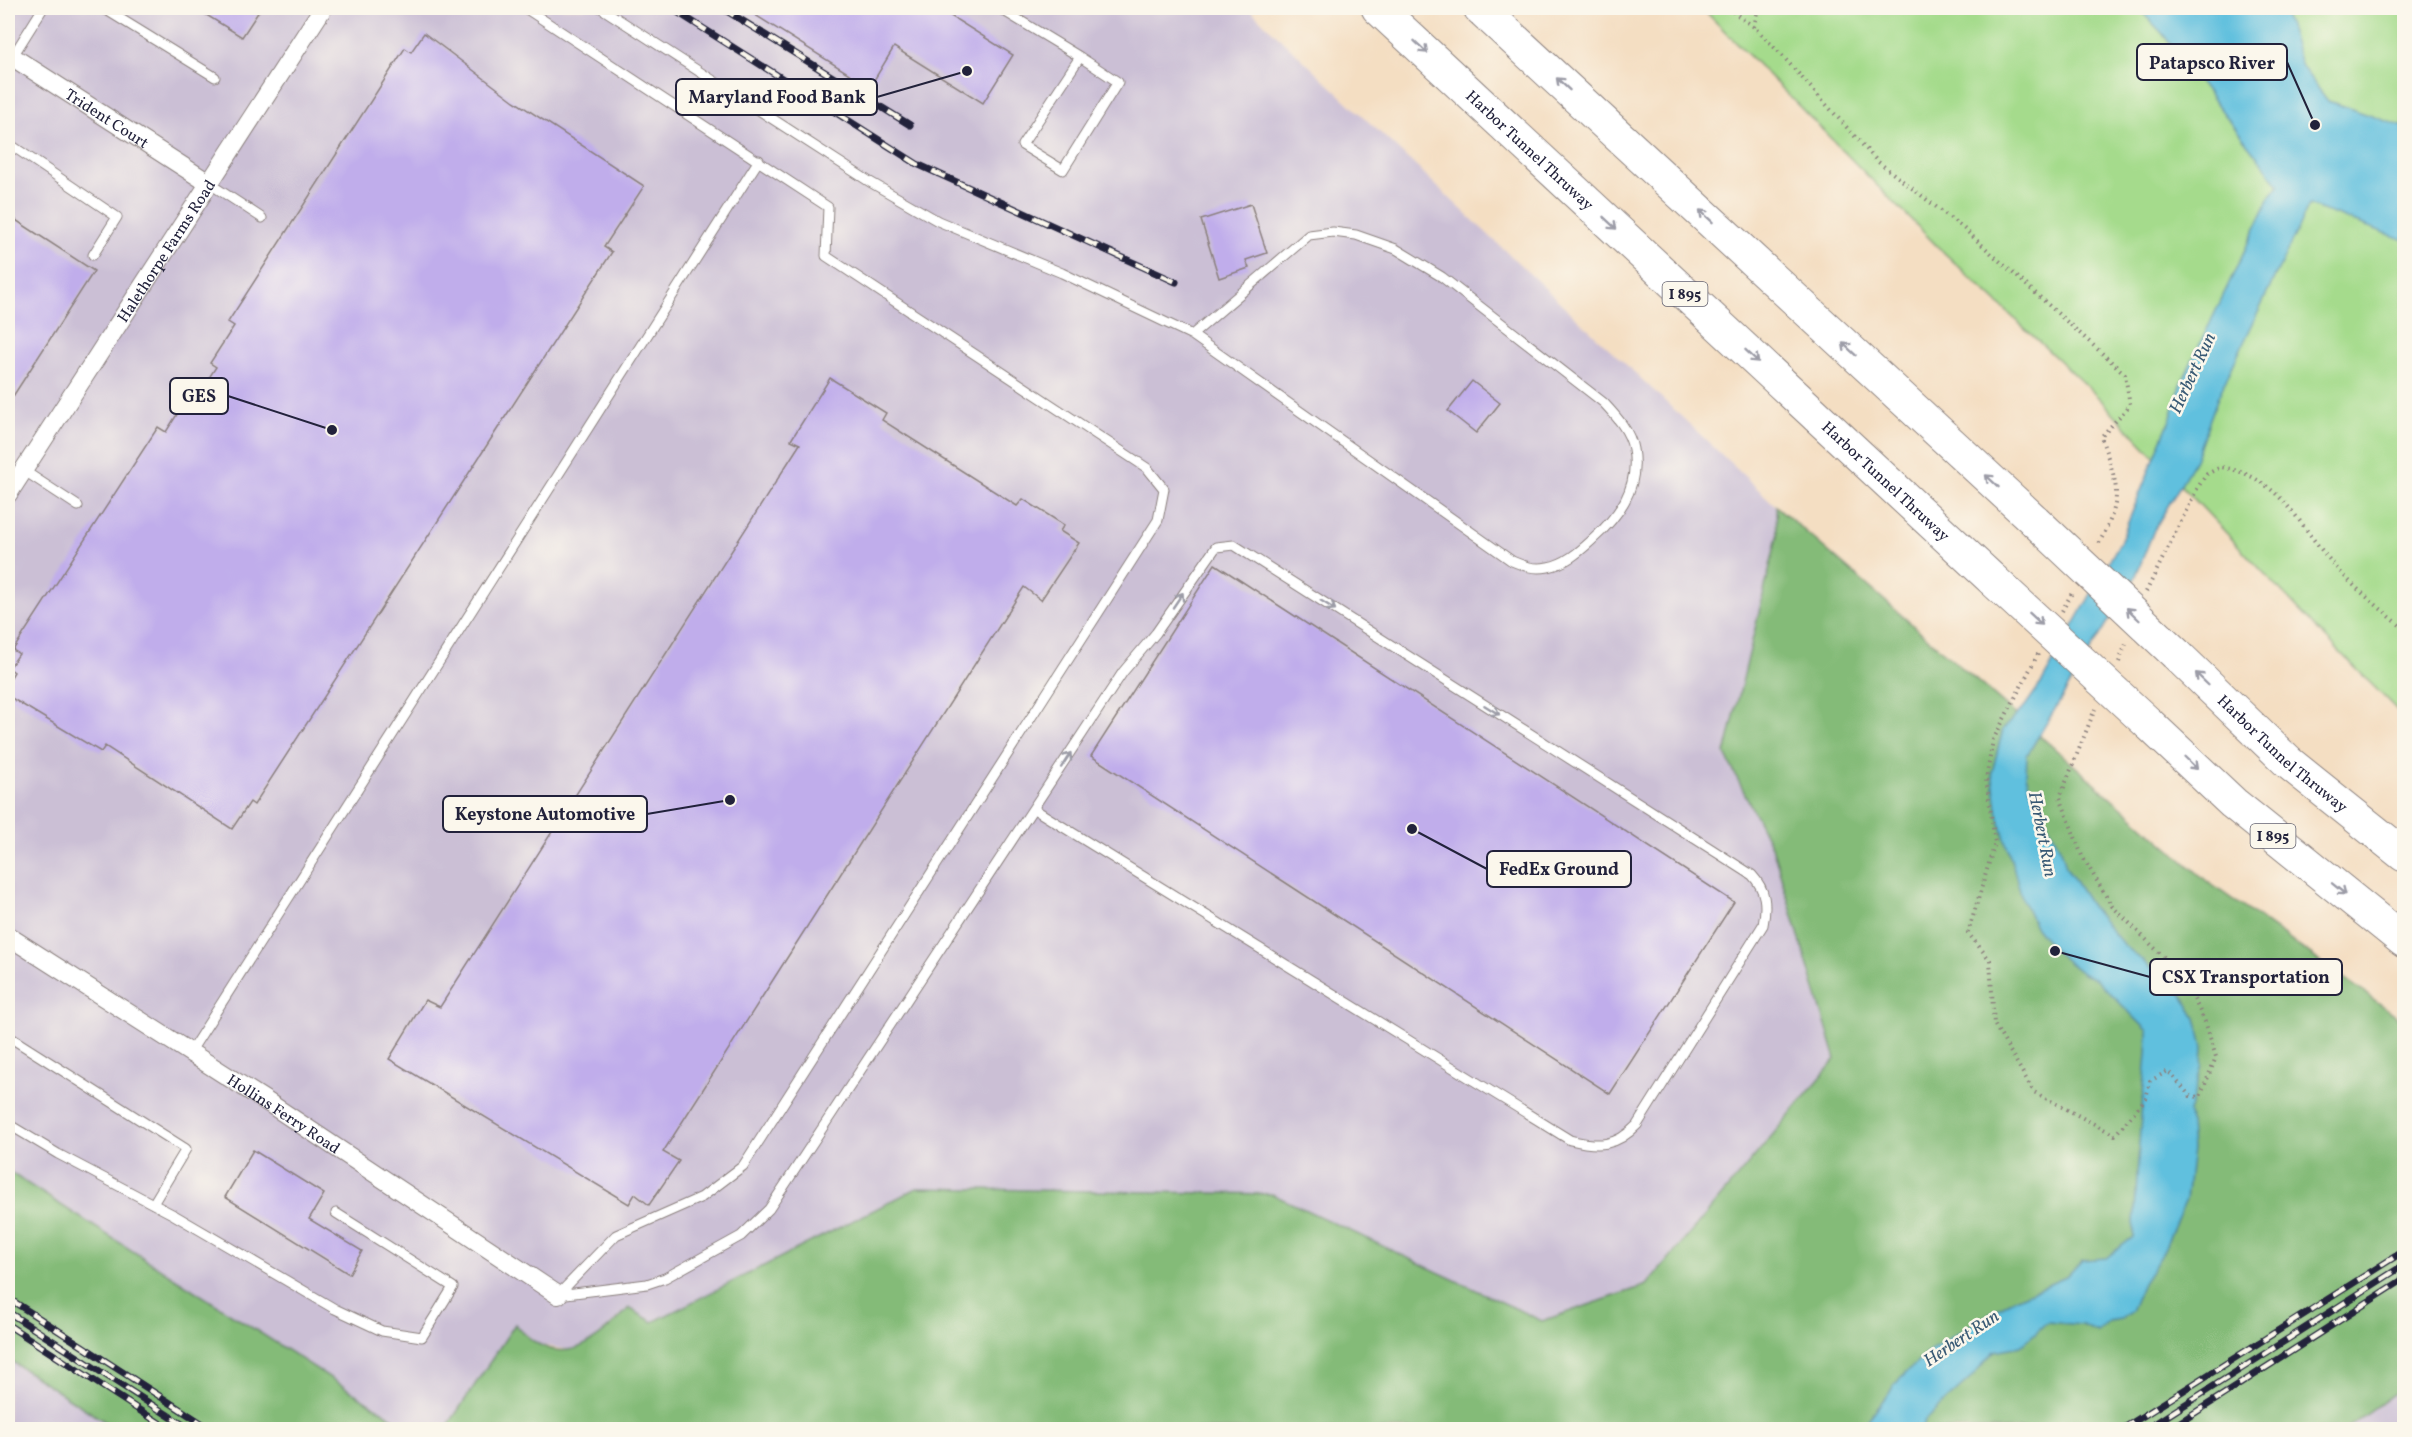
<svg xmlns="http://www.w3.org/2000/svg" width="2412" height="1437" viewBox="0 0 2412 1437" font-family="Vollkorn,serif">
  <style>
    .industrial { fill: #cbbfd5 }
    .green { fill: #a5db8c; stroke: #647e64; stroke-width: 1.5 }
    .forest { fill: #84bb78; stroke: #536e5a; stroke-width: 1.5 }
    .water { fill: #60c0de; stroke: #41718c; stroke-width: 1.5 }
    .building { fill: #c0adeb }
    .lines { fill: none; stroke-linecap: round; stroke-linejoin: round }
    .service-casing { stroke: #8b807e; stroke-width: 11 }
    .minor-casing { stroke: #8b807e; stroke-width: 20 }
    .motorway-casing { stroke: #8b807e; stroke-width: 35 }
    .path { stroke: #8b807e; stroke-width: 4; stroke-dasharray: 1.5 4.5; stroke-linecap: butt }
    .service { stroke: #fff; stroke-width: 9 }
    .minor { stroke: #fff; stroke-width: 18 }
    .motorway { stroke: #fff; stroke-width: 33 }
    .rail-casing { stroke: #22223b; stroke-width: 7 }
    .rail { stroke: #fbf7ec; stroke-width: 4.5; stroke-dasharray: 14; stroke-linecap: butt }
    .motorway-bridge-casing { stroke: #8b807e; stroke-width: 35; stroke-linecap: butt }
    .motorway-bridge { stroke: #fff; stroke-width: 33 }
    .oneway { stroke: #9c9ca7 }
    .labels { text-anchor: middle; stroke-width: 5; stroke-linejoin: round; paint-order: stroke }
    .shield { fill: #fbf7ec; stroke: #636270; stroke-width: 1.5 }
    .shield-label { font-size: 15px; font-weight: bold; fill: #22223b }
    .street-label { font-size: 16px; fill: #22223b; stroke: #fbf7ec }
    .water-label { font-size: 18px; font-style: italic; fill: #385974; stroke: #fbf7ec }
    .leader { fill: none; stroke: #22223b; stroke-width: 2 }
    .callout-dot { fill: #22223b; stroke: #fbf7ec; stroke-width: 2 }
    .callout { fill: #fbf7ec; stroke: #22223b; stroke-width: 2 }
    .callout-label { font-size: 18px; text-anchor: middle; font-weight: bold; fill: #22223b }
  </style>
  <rect width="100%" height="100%" fill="#fbf7ec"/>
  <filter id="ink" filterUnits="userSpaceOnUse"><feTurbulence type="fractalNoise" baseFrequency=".0167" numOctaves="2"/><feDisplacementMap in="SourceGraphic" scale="12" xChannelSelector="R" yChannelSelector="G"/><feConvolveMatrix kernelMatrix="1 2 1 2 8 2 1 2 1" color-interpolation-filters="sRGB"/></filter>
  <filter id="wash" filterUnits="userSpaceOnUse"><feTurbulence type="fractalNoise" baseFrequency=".008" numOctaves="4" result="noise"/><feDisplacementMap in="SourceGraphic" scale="24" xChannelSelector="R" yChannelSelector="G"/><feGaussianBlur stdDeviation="1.35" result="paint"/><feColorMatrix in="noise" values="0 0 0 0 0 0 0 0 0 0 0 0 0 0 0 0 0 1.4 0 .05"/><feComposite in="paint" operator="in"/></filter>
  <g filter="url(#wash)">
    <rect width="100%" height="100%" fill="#f4dec2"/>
    <path class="industrial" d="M8,8H1248L1776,506L1777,537L1725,754L1773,850L1836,1059L1647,1285L1542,1321L1272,1194L917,1188L652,1322L629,1308L589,1345L571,1350L539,1345L515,1325L445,1429H410L8,1171Z
      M8,1359L116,1429H8Z
      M2404,1386V1429H2345Z"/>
    <path class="green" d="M1702,8H2404V717L2313,625L2098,397L1938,247Z"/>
    <path class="forest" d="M1776,506L2208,882L2404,1021V1386L2345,1429L445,1430L515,1324C557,1373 594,1346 629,1308L653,1322L917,1188L1272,1194L1542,1321L1647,1285L1836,1059L1773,850L1725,754L1777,537Z
      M8,1171L410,1429H116L8,1359Z"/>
    <path class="water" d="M2138,8H2283L2302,67L2328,101L2404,127V240L2309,205L2218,397L2195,460L2154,530L2135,578L2027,755L2026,776L2032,793L2062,852L2066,867L2091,906L2122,943L2183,996L2196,1018L2203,1047L2202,1065L2189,1112L2192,1149L2186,1200L2161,1256L2143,1283L2131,1311L2121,1319L2109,1321L2097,1332L2082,1325L2047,1322L2021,1346L1994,1351L1969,1380L1926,1419L1921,1429L1860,1430L1901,1377L1934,1348L2010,1301L2066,1277L2082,1260L2106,1258L2133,1237C2137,1190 2138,1142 2143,1095C2145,1073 2148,1053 2148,1031L2096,979L2083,974L2057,953L2035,926L2023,901L1998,815L1992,772L2003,729L2025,706L2042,682L2120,542L2171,417L2182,382L2270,197L2279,185L2162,33Z"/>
    <g id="blocks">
      <path class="building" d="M195,8H261L242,37Z
        M744,8H938L1013,55L983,103L894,47L870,87Z
        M424,33L514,101L644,186L604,247L612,252L254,805L250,802L232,829L105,746L101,752L8,696V682L14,672L9,668L19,654L13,650L158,427L166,432L188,397L194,401L216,367L210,363L234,326L228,322L405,48L411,52Z
        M1251,204L1267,253L1246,260L1249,268L1219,278L1201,220Z
        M8,215L94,271L8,404Z
        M830,378L886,413L882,420L1017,506L1023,499L1064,525L1060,531L1079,543L1041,600L1024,587L663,1152L679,1161L649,1205L635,1194L629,1204L389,1059L425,1000L440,1007L800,444L791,440Z
        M1472,381L1500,403L1476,433L1448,411Z
        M1215,564L1734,902L1610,1094L1091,756Z
        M253,1150L324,1194L309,1219L362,1251L349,1274L225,1197Z"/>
    </g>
  </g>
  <g filter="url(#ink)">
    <use href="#blocks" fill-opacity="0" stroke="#8b807e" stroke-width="1.5"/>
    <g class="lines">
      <defs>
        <path id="service" d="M103,8L215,77
          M525,8L828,207L826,256L1147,468L1164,489L1158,520L743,1166L702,1197L616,1235L558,1295
          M601,8L870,182L938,221L1062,273L1192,335L1512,561C1524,566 1534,570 1548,567C1565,564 1579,552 1591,541C1618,517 1640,489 1633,449C1630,431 1616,416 1604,403L1442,277L1396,249L1356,235L1333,232L1309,235L1192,335
          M999,8L1080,57L1022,145L1063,170L1118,82L1080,57
          M11,59L43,8
          M8,143L117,217L93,255
          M207,182L262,218
          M23,470L78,506
          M8,1036L186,1149L153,1204
          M189,1054L759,160
          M8,1124L58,1154L174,1215L335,1309L382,1331L422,1337L453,1287L336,1213
          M558,1295L647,1284L665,1278L741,1236L769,1209L1123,672L1156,633L1216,547L1234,545L1752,875C1766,890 1767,905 1763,925L1637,1125C1616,1147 1598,1147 1570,1140L1034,809"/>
        <g id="minor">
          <path id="s1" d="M8,54L207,182"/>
          <path id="s2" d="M8,494L323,8"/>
          <path id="s3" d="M8,936L266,1101L558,1295"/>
        </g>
        <g id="motorway">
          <path id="s4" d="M1378,8L1993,580"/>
          <path d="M1480,8L2035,521"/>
          <path id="s5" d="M2176,654L2289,763L2404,855"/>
          <path d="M2148,723L2233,803L2404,941"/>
        </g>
      </defs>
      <use href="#service" class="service-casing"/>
      <use href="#minor" class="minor-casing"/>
      <use href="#motorway" class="motorway-casing"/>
      <path class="path" d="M1728,8L1754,27L1778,51L1877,161L1962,227L2125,374L2130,405L2101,437C2118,488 2125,495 2098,545
        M1754,27L1758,8
        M2146,592L2198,487L2207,474L2221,467C2282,477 2299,527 2336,567C2356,590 2382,609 2404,629
        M2062,611L2073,591
        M2038,654L1993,740L1986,779L1995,843L1968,933L1990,960L1994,1024L2034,1092L2115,1135L2146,1098L2150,1081L2168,1071L2190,1096L2200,1097L2216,1057L2206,1024L2183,976L2112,906L2082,856L2060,797L2095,709
        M2119,662L2127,641"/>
      <use href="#service" class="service"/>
      <use href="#minor" class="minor"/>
      <use href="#motorway" class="motorway"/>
      <defs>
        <path id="rail" d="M671,8L917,164L1176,282
          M722,8L910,125
          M8,1298L212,1430
          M8,1312L191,1430
          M8,1325L170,1430
          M8,1424L19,1430
          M2121,1430L2404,1251
          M2145,1430L2404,1265
          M2168,1430L2404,1279"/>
      </defs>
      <use href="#rail" class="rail-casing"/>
      <use href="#rail" class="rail"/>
      <defs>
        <path id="motorway-bridge" d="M2035,521L2176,654
          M1993,580L2148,723"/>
      </defs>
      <use href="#motorway-bridge" class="motorway-bridge-casing"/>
      <use href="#motorway-bridge" class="motorway-bridge"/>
    </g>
    <defs><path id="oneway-shaft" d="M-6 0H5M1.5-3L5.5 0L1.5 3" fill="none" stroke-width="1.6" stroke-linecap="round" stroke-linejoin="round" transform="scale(1.5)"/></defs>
    <g class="oneway">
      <use href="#oneway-shaft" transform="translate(1421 47) rotate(43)"/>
      <use href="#oneway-shaft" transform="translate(1563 84) rotate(-137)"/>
      <use href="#oneway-shaft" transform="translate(1706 216) rotate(-137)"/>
      <use href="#oneway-shaft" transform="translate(1610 223) rotate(43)"/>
      <use href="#oneway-shaft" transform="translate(1849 349) rotate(-137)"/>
      <use href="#oneway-shaft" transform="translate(1752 356) rotate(43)"/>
      <use href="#oneway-shaft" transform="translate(1992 481) rotate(-137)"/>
      <use href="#oneway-shaft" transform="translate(1178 600) rotate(-56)"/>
      <use href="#oneway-shaft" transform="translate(1328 605) rotate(32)"/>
      <use href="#oneway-shaft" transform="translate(2133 614) rotate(-136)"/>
      <use href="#oneway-shaft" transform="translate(2036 619) rotate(43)"/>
      <use href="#oneway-shaft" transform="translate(2202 679) rotate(-136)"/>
      <use href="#oneway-shaft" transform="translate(1492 710) rotate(32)"/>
      <use href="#oneway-shaft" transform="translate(1066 760) rotate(-57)"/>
      <use href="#oneway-shaft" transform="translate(2191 763) rotate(44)"/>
      <use href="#oneway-shaft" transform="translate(2339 889) rotate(39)"/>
    </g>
  </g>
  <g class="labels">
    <g class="shield">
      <rect x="1662.5" y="282" width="45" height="24" rx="4.5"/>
      <rect x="2250.5" y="824" width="45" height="24" rx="4.5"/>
    </g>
    <g class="shield-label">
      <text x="1685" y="299">I 895</text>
      <text x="2273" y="841">I 895</text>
    </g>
    <g class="street-label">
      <text dy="6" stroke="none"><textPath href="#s1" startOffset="118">Trident Court</textPath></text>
      <text dy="6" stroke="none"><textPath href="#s4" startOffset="208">Harbor Tunnel Thruway</textPath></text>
      <text dy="6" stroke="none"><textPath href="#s2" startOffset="290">Halethorpe Farms Road</textPath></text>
      <text dy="6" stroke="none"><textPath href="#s4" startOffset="694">Harbor Tunnel Thruway</textPath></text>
      <text dy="6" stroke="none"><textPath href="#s5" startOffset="146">Harbor Tunnel Thruway</textPath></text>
      <text dy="6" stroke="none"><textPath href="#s3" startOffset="328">Hollins Ferry Road</textPath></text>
    </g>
    <g class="water-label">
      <text transform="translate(2192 373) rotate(-65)" y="6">Herbert Run</text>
      <text transform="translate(2043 834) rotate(79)" y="6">Herbert Run</text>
      <text transform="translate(1961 1338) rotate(-34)" y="6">Herbert Run</text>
    </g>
  </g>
  <path class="leader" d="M2315 125L2287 62M967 71L877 97M332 430L228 396M730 800L647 814M1412 829L1487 869M2055 951L2150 977"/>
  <g class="callout-dot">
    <circle cx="2315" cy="125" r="6"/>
    <circle cx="967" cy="71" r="6"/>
    <circle cx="332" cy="430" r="6"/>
    <circle cx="730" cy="800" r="6"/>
    <circle cx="1412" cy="829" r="6"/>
    <circle cx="2055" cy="951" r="6"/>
  </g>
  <g class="callout">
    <rect x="2137" y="44" width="150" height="36" rx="6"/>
    <rect x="676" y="79" width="201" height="36" rx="6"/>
    <rect x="170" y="378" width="58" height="36" rx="6"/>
    <rect x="443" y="796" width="204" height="36" rx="6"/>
    <rect x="1487" y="851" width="144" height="36" rx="6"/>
    <rect x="2150" y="959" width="192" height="36" rx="6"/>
  </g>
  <g class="callout-label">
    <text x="2212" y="69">Patapsco River</text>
    <text x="777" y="103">Maryland Food Bank</text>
    <text x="199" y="402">GES</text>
    <text x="545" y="820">Keystone Automotive</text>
    <text x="1559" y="875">FedEx Ground</text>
    <text x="2246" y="983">CSX Transportation</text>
  </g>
  <rect width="2412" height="1437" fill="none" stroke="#fbf7ec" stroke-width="30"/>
</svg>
